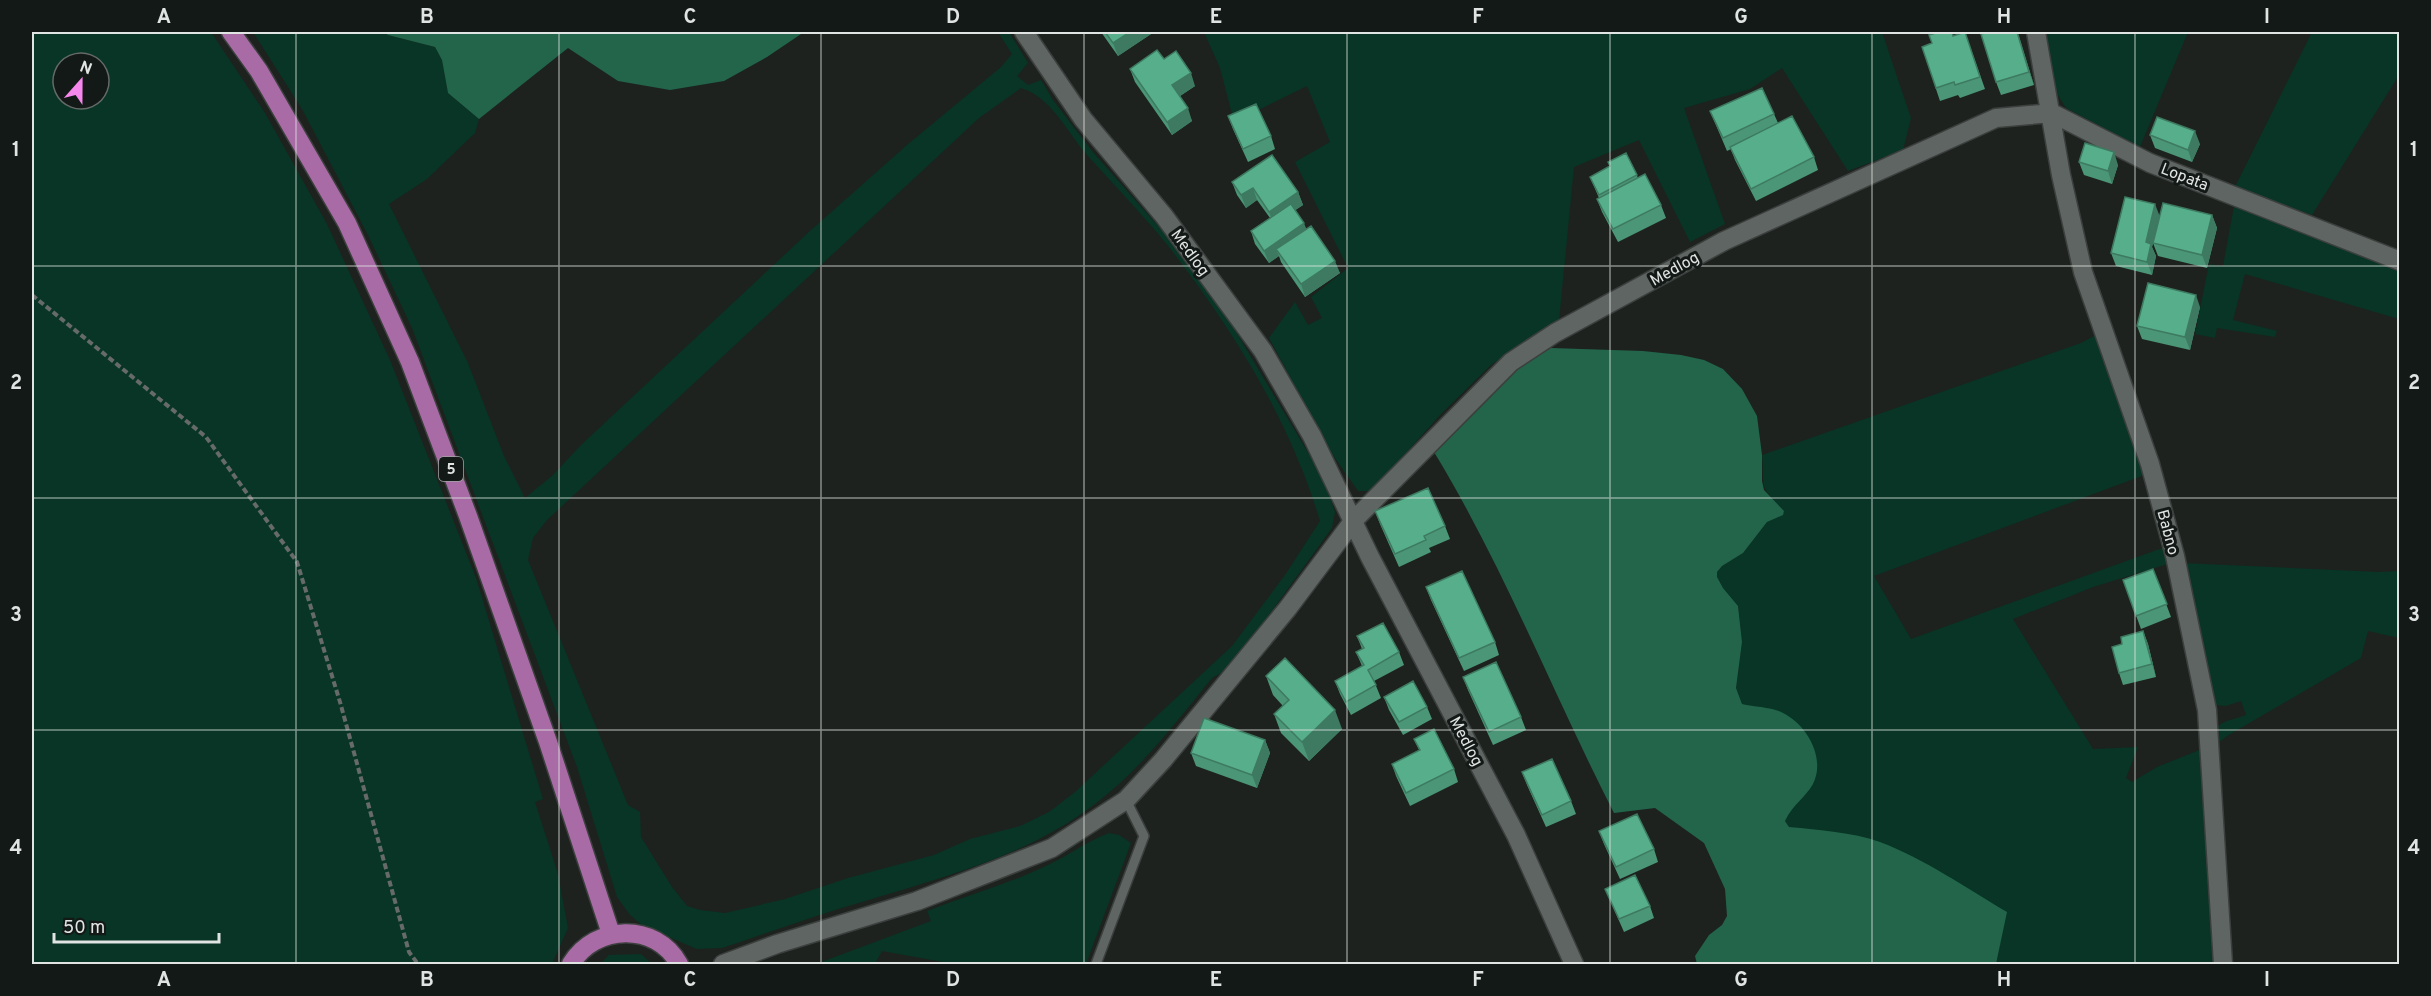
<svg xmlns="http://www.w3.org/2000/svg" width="2431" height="996" viewBox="0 0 2431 996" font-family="Overpass,sans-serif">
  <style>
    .green { fill: #083525; fill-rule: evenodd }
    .forest { fill: #22654b }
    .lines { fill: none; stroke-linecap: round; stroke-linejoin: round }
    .lane-casing { stroke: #3b3f3d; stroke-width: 12 }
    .street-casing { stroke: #3b3f3d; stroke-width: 21 }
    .primary-casing { stroke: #3b3f3d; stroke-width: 21 }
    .path { stroke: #666a68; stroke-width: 4; stroke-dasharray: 6 3; stroke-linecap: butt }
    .lane { stroke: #5f6562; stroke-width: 9 }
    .street { stroke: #5f6562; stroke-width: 18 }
    .primary { stroke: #a86ba5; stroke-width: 18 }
    .wall { fill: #4b9677 }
    .shaded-wall { fill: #3d7a61 }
    .building { fill: #57ae8a; stroke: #3d7a61; stroke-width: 1.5 }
    .grid { fill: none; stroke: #e0e4e2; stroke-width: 1.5; stroke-opacity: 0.55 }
    .labels { text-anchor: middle; stroke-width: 6; stroke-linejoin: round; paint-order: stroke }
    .shield { fill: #131916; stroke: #a2a7a5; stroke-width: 1.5 }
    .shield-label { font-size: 15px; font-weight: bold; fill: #e0e4e2 }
    .street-label { font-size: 16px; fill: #e0e4e2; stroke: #131916 }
    .neatline { fill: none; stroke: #e0e4e2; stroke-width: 2 }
    .grid-label { font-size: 20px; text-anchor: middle; font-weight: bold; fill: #e0e4e2 }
  </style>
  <rect width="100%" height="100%" fill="#1d221f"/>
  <path class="green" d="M32,32H211L265,113L327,224L390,360L476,578L543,799L535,802L558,874L568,928L552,964H32ZM63,63H99V99H63Z
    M253,32H384L388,35L435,47L442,60L448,93L479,119L475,133L427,179L389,204L468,363L504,456L525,498L553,475L581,445L811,230L907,145L1001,67L1012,54L998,32H1009L1028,63L1017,76L1028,85L1041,80L1053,100L1092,151L1173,243L1226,315L1322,476L1335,512L1332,528L1250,641L1221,673L1212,678C1176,722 1141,769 1095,804C1029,855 944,877 865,901C817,915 770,932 722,948L697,949L643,926L630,915L617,897L577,767L412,328L367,233L302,109ZM1021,88C1051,97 1067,132 1087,155C1114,185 1143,215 1169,247C1233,330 1290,420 1320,521L1285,575L1232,646L1075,792L1049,812L1020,826L970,839L934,855L848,878L785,899L725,913L700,910L687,906L672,887L641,837L640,812L628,805L528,560L533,538L547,520L979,118Z
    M1204,32H1882L1911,118L1903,150L1848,171L1782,68L1750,89L1684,108L1725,224L1690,242L1639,140L1574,167L1559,321L1492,364L1441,414L1372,491H1358L1330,451L1269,338L1295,302L1308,325L1322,318L1311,297L1348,268L1295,162L1330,142L1307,86L1234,122L1220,68Z
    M2045,32H2188L2140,147L2066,108L2056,92Z
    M2312,32H2399V75L2312,215L2235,187Z
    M2234,206L2399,270V319L2245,274L2233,320L2277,331L2275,337L2217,328L2215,338L2195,334L2209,264L2223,266Z
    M2096,335L2147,474L1874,576L1911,639L2165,547L2171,563L2093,587L2013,619L2093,749L2138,747L2126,778L2132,782L2157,767L2202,749L2218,964H1996L2006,912L1803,829L1789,827L1785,821L1791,807L1805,795L1757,708L1742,704L1736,688L1742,642L1738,606L1723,588L1717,577V572L1722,566L1743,553L1767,522L1784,511C1757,483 1765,490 1762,455L2081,343Z
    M2182,563L2379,572L2399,571V638L2368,631L2361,658L2227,736L2213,747C2216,718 2222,724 2246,715L2241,701L2226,706L2215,705Z
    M1109,833L1119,835L1131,843L1086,964H954L882,951L875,964H816L931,921L927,911C969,895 1012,883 1052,863C1072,853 1088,841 1109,833Z
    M641,954L652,964H600L609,955Z"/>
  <path class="forest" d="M384,32H804L767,57L724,81L670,90L618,81L568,48L479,119L448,93L442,60L435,47L388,35Z
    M1551,348L1643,351L1681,355L1704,360L1723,369L1742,389L1757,416L1762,455V481L1764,490L1784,511L1783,515L1767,522L1743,553L1722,566L1717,572V577L1723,588L1738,606L1742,642L1736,688L1742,704C1755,707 1772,707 1783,713C1807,725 1826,758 1813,784C1805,798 1793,804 1785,821L1789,827C1820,830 1851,832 1880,842C1925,859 1966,888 2007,912L1996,964H1697L1695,956L1709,935L1722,925L1727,916L1725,889L1704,843L1655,808L1614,813C1553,694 1504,567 1434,452L1505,374Z"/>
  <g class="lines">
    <defs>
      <path id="lane" d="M1096,964L1144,836L1126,800"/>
      <path id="street" d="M1024,32L1083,119L1164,216L1263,351L1312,436L1370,557L1516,835L1574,964
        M2036,32L2061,175L2083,272L2150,464L2175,556L2207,710L2223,964
        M2052,113L2150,163L2400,261
        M723,964L777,944L917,901L1052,848L1126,800L1163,760L1288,608L1354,520L1511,362L1555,333L1724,241L1996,118L2052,113"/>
      <path id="primary" d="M231,32L259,71L347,223L410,362L468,516L548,742L611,934
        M571,964C595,924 656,922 679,964"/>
    </defs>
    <use href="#lane" class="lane-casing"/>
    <use href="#street" class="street-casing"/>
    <use href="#primary" class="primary-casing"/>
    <path class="path" d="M32,295L206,437L297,562L340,702L409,952L418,964"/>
    <use href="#lane" class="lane"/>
    <use href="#street" class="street"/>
    <use href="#primary" class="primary"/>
  </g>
  <path class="wall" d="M1101,32H1154L1118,56Z
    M1965,32L1985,89L1960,98L1958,95L1940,101L1922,47Z
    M2017,32L2034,85L2001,95L1996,82Z
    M1164,59L1195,86L1180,96L1192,121L1172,135L1135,82L1130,69Z
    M1710,111L1774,114L1778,123L1814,157L1818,170L1756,201L1735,160L1731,149L1727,151Z
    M1228,116L1271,136L1275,149L1248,162L1233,129Z
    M2150,135L2200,144L2192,162L2155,148Z
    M1626,153L1638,178L1661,205L1666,218L1618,242L1602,212L1597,199L1599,198L1590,177L1610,167L1608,162Z
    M2079,162L2118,165L2112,184L2084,175Z
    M1232,182L1298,192L1303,205L1295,210L1306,229L1340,273L1305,297L1281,262L1279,256L1269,263L1255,244L1251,231L1270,218L1257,200L1246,208L1237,195Z
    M2212,215L2217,228L2207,268L2158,256L2153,243L2152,247L2156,256L2152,275L2116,266L2111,253L2160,217Z
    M2200,307L2190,350L2142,339L2137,326Z
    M1375,511L1445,526L1450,539L1429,548L1431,552L1399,567L1380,524Z
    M2153,569L2171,617L2141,629L2123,580Z
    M1426,587L1495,642L1499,655L1464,671L1431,600Z
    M2143,631L2148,644L2156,677L2123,685L2119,673L2122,644Z
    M1357,636L1399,652L1404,665L1374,681L1381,698L1351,715L1340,694L1335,681L1362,666L1356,652L1362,649Z
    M1266,676L1342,729L1309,761L1281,733L1274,714L1283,706L1273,695Z
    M1463,677L1521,717L1526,730L1493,745L1468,690Z
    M1384,697L1427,707L1432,719L1403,735L1389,710Z
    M1414,739L1454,769L1458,782L1410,806L1396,776L1392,764L1419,750Z
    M1265,740L1270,753L1257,788L1196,766L1191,753Z
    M1522,772L1571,801L1576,814L1546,827L1527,785Z
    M1599,831L1654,849L1658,862L1620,879L1604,844Z
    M1605,889L1650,906L1654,918L1624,932Z"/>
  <path class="shaded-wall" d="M1130,32H1154L1118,56L1113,43Z
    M2017,32L2019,36L2034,85L2029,72Z
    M1191,73L1195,86L1177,98L1172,85Z
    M1188,108L1192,121L1172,135L1167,122Z
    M2195,131L2200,144L2192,162L2188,150Z
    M2114,152L2118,165L2112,184L2108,171Z
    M1253,188L1257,200L1246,208L1241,195Z
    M1298,192L1303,205L1274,225L1269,212Z
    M2155,204L2160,217L2152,247L2156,256L2152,275L2147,262L2146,242Z
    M2212,215L2217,228L2207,268L2202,255Z
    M1304,223L1309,236L1276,249L1279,256L1269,263L1264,251Z
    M1335,261L1340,273L1305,297L1301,284Z
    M2196,295L2200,307L2190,350L2185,337Z
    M2143,631L2148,644L2156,677L2152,664Z
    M1335,710L1342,729L1309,761L1302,742Z
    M1265,740L1270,753L1257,788L1252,775Z"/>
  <path class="building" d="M1105,32H1130L1113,43Z
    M1939,32H1952L1953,36L1965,32L1980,77L1955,85L1954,82L1936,88L1922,47L1932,43L1929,35Z
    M1989,32H2017L2029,72L1996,82L1981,34Z
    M1157,50L1164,59L1176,51L1191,73L1172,85L1188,108L1167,122L1130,69Z
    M1762,88L1774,114L1723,138L1710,111Z
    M1256,104L1271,136L1243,149L1228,116Z
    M1792,116L1814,157L1751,189L1730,147Z
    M2157,117L2195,131L2188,150L2150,135Z
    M2085,143L2114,152L2108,171L2079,162Z
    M1626,153L1637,175L1599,195L1590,177L1610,166L1608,162Z
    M1272,155L1298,192L1269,212L1253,188L1241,195L1232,182Z
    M1645,174L1661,205L1613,229L1597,199Z
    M2125,197L2155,204L2146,242L2151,244L2147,262L2111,253Z
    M2163,203L2212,215L2202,255L2153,243Z
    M1291,204L1304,223L1264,251L1251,231Z
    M1311,226L1335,261L1301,284L1276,249Z
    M2148,283L2196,295L2185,337L2137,326Z
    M1428,488L1445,526L1424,536L1426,540L1395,554L1375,511Z
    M2153,569L2167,604L2136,616L2123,580Z
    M1462,571L1495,642L1459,658L1426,587Z
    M1383,623L1399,652L1368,670L1376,685L1346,702L1335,681L1364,665L1356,652L1364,648L1357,636Z
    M2143,631L2152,664L2119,673L2112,647L2122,644L2121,637Z
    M1285,658L1335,710L1302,742L1274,714L1289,700L1266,676Z
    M1496,662L1521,717L1489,732L1463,677Z
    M1413,681L1427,707L1399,722L1384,697Z
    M1204,718L1265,740L1252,775L1191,753Z
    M1434,729L1454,769L1406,793L1392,764L1420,750L1414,739Z
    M1552,759L1571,801L1542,815L1522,772Z
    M1637,814L1654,849L1616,867L1599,831Z
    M1635,875L1650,906L1619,919L1605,889Z"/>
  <path class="grid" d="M296,32V964M559,32V964M821,32V964M1084,32V964M1347,32V964M1610,32V964M1872,32V964M2135,32V964M32,266H2400M32,498H2400M32,730H2400"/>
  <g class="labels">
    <rect class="shield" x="439" y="457" width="24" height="24" rx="4.5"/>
    <g class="shield-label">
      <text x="451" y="474">5</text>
    </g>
    <g class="street-label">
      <text transform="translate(2185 176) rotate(21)" y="6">Lopata</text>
      <text transform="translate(1191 252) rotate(54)" y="6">Medlog</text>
      <text transform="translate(1674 268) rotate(-29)" y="6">Medlog</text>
      <text transform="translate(2169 532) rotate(75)" y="6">Babno</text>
      <text transform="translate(1467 741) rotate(62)" y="6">Medlog</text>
    </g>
  </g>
  <rect width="2431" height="996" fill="none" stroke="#131916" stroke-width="66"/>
  <g transform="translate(81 81) rotate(21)"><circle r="28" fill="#131916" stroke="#656a68" stroke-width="1.5"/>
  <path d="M0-4.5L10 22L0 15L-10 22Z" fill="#f688ed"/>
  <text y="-9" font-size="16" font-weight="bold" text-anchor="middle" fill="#e0e4e2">N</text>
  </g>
  <path d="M54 933v9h165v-9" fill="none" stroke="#e0e4e2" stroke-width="3"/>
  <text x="63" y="933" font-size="18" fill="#e0e4e2" stroke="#131916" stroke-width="4.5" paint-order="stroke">50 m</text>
  <rect x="33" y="33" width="2365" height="930" class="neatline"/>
  <g class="grid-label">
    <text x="164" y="23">A</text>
    <text x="427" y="23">B</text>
    <text x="690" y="23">C</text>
    <text x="953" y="23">D</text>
    <text x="1216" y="23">E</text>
    <text x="1478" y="23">F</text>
    <text x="1741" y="23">G</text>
    <text x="2004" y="23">H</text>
    <text x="2267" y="23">I</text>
    <text x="16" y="156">1</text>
    <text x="2414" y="156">1</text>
    <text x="16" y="389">2</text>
    <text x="2414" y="389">2</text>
    <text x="16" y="621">3</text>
    <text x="2414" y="621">3</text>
    <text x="16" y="854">4</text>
    <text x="2414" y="854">4</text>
    <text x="164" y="986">A</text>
    <text x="427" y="986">B</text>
    <text x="690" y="986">C</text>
    <text x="953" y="986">D</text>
    <text x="1216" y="986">E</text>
    <text x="1478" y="986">F</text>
    <text x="1741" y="986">G</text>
    <text x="2004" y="986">H</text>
    <text x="2267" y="986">I</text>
  </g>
</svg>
